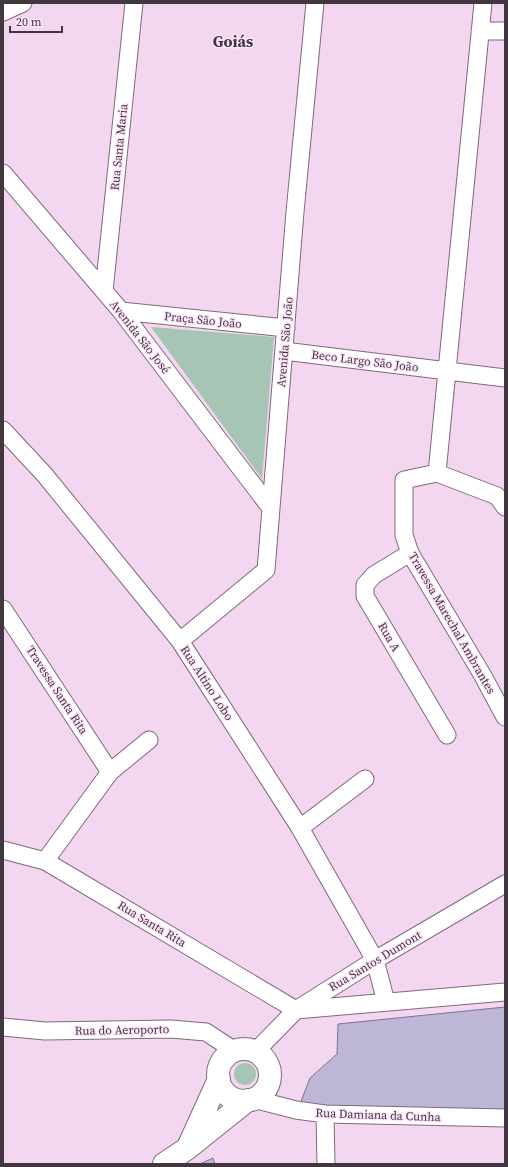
<svg xmlns="http://www.w3.org/2000/svg" width="508" height="1167" viewBox="0 0 508 1167" font-family="'Source Serif 4',serif">
  <style>
    .green { fill: #a7c5b5 }
    .building { fill: #beb6d7; stroke: #7a7391 }
    .lines { fill: none; stroke-linecap: round; stroke-linejoin: round }
    .street-casing { stroke: #81687f; stroke-width: 19 }
    .secondary-casing { stroke: #81687f; stroke-width: 24 }
    .street { stroke: #fff; stroke-width: 17 }
    .secondary { stroke: #fff; stroke-width: 22 }
    .labels { text-anchor: middle; stroke-width: 3; stroke-linejoin: round; paint-order: stroke }
    .street-label { font-size: 12px; fill: #423640; stroke: #fde6fa }
    .district-label { font-size: 16px; font-weight: bold; fill: #423640; stroke: #fde6fa }
  </style>
  <rect width="100%" height="100%" fill="#f3d6f0"/>
  <path class="green" d="M151,327L274,337L262,479Z
    M234 1074a11 11 0 1 1 22 0a11 11 0 1 1-22 0Z"/>
  <path class="building" d="M505,1007V1110L298,1109L310,1078L337,1054L338,1024Z
    M213,1158L215,1164H200Z"/>
  <g class="lines">
    <defs>
      <path id="street" d="M3,12L23,3
        M480,31H505
        M3,173L121,311L270,507
        M104,291L134,3
        M121,311L286,328
        M284,351L505,378
        M3,430L44,474L180,641L300,828L375,960L386,1002
        M437,473L483,3
        M505,507L497,496L437,473L404,480V535L410,553L483,676L505,717
        M410,553L374,575L365,585V596L447,735
        M3,609L110,772
        M180,641L266,570L295,212L315,3
        M300,828L365,779
        M3,850L45,861L296,1010L505,992
        M45,861L110,772L149,740
        M3,1027L45,1031L171,1029L206,1032L235,1051
        M255,1052L296,1010L375,960L505,884
        M253,1099L296,1110L325,1114L505,1118
        M325,1114L326,1164"/>
      <path id="secondary" d="M218 1075a26 26 0 1 1 52 0a26 26 0 1 1-52 0Z
        M189,1145L219,1079
        M164,1164L188,1148L248,1100"/>
    </defs>
    <use href="#street" class="street-casing"/>
    <use href="#secondary" class="secondary-casing"/>
    <use href="#street" class="street"/>
    <use href="#secondary" class="secondary"/>
  </g>
  <g class="labels">
    <g class="street-label">
      <text transform="translate(119 147) rotate(-84)" y="4">Rua Santa Maria</text>
      <text transform="translate(203 320) rotate(6)" y="4">Praça São João</text>
      <text transform="translate(140 337) rotate(52)" y="4">Avenida São José</text>
      <text transform="translate(285 342) rotate(-85)" y="4">Avenida São João</text>
      <text transform="translate(365 361) rotate(7)" y="4">Beco Largo São João</text>
      <text transform="translate(452 623) rotate(60)" y="4">Travessa Marechal Ambrantes</text>
      <text transform="translate(389 637) rotate(60)" y="4">Rua A</text>
      <text transform="translate(207 683) rotate(57)" y="4">Rua Altino Lobo</text>
      <text transform="translate(57 690) rotate(57)" y="4">Travessa Santa Rita</text>
      <text transform="translate(152 924) rotate(31)" y="4">Rua Santa Rita</text>
      <text transform="translate(375 961) rotate(-31)" y="4">Rua Santos Dumont</text>
      <text transform="translate(122 1030) rotate(-1)" y="4">Rua do Aeroporto</text>
      <text transform="translate(378 1115) rotate(2)" y="4">Rua Damiana da Cunha</text>
    </g>
    <g class="district-label">
      <text x="233" y="47">Goiás</text>
    </g>
  </g>
  <rect width="508" height="1167" fill="none" stroke="#423640" stroke-width="8"/>
  <path d="M10 26v6h52v-6" fill="none" stroke="#423640" stroke-width="2"/>
  <text x="16" y="26" font-size="12" fill="#423640" stroke="#fde6fa" stroke-width="3" paint-order="stroke">20 m</text>
</svg>
